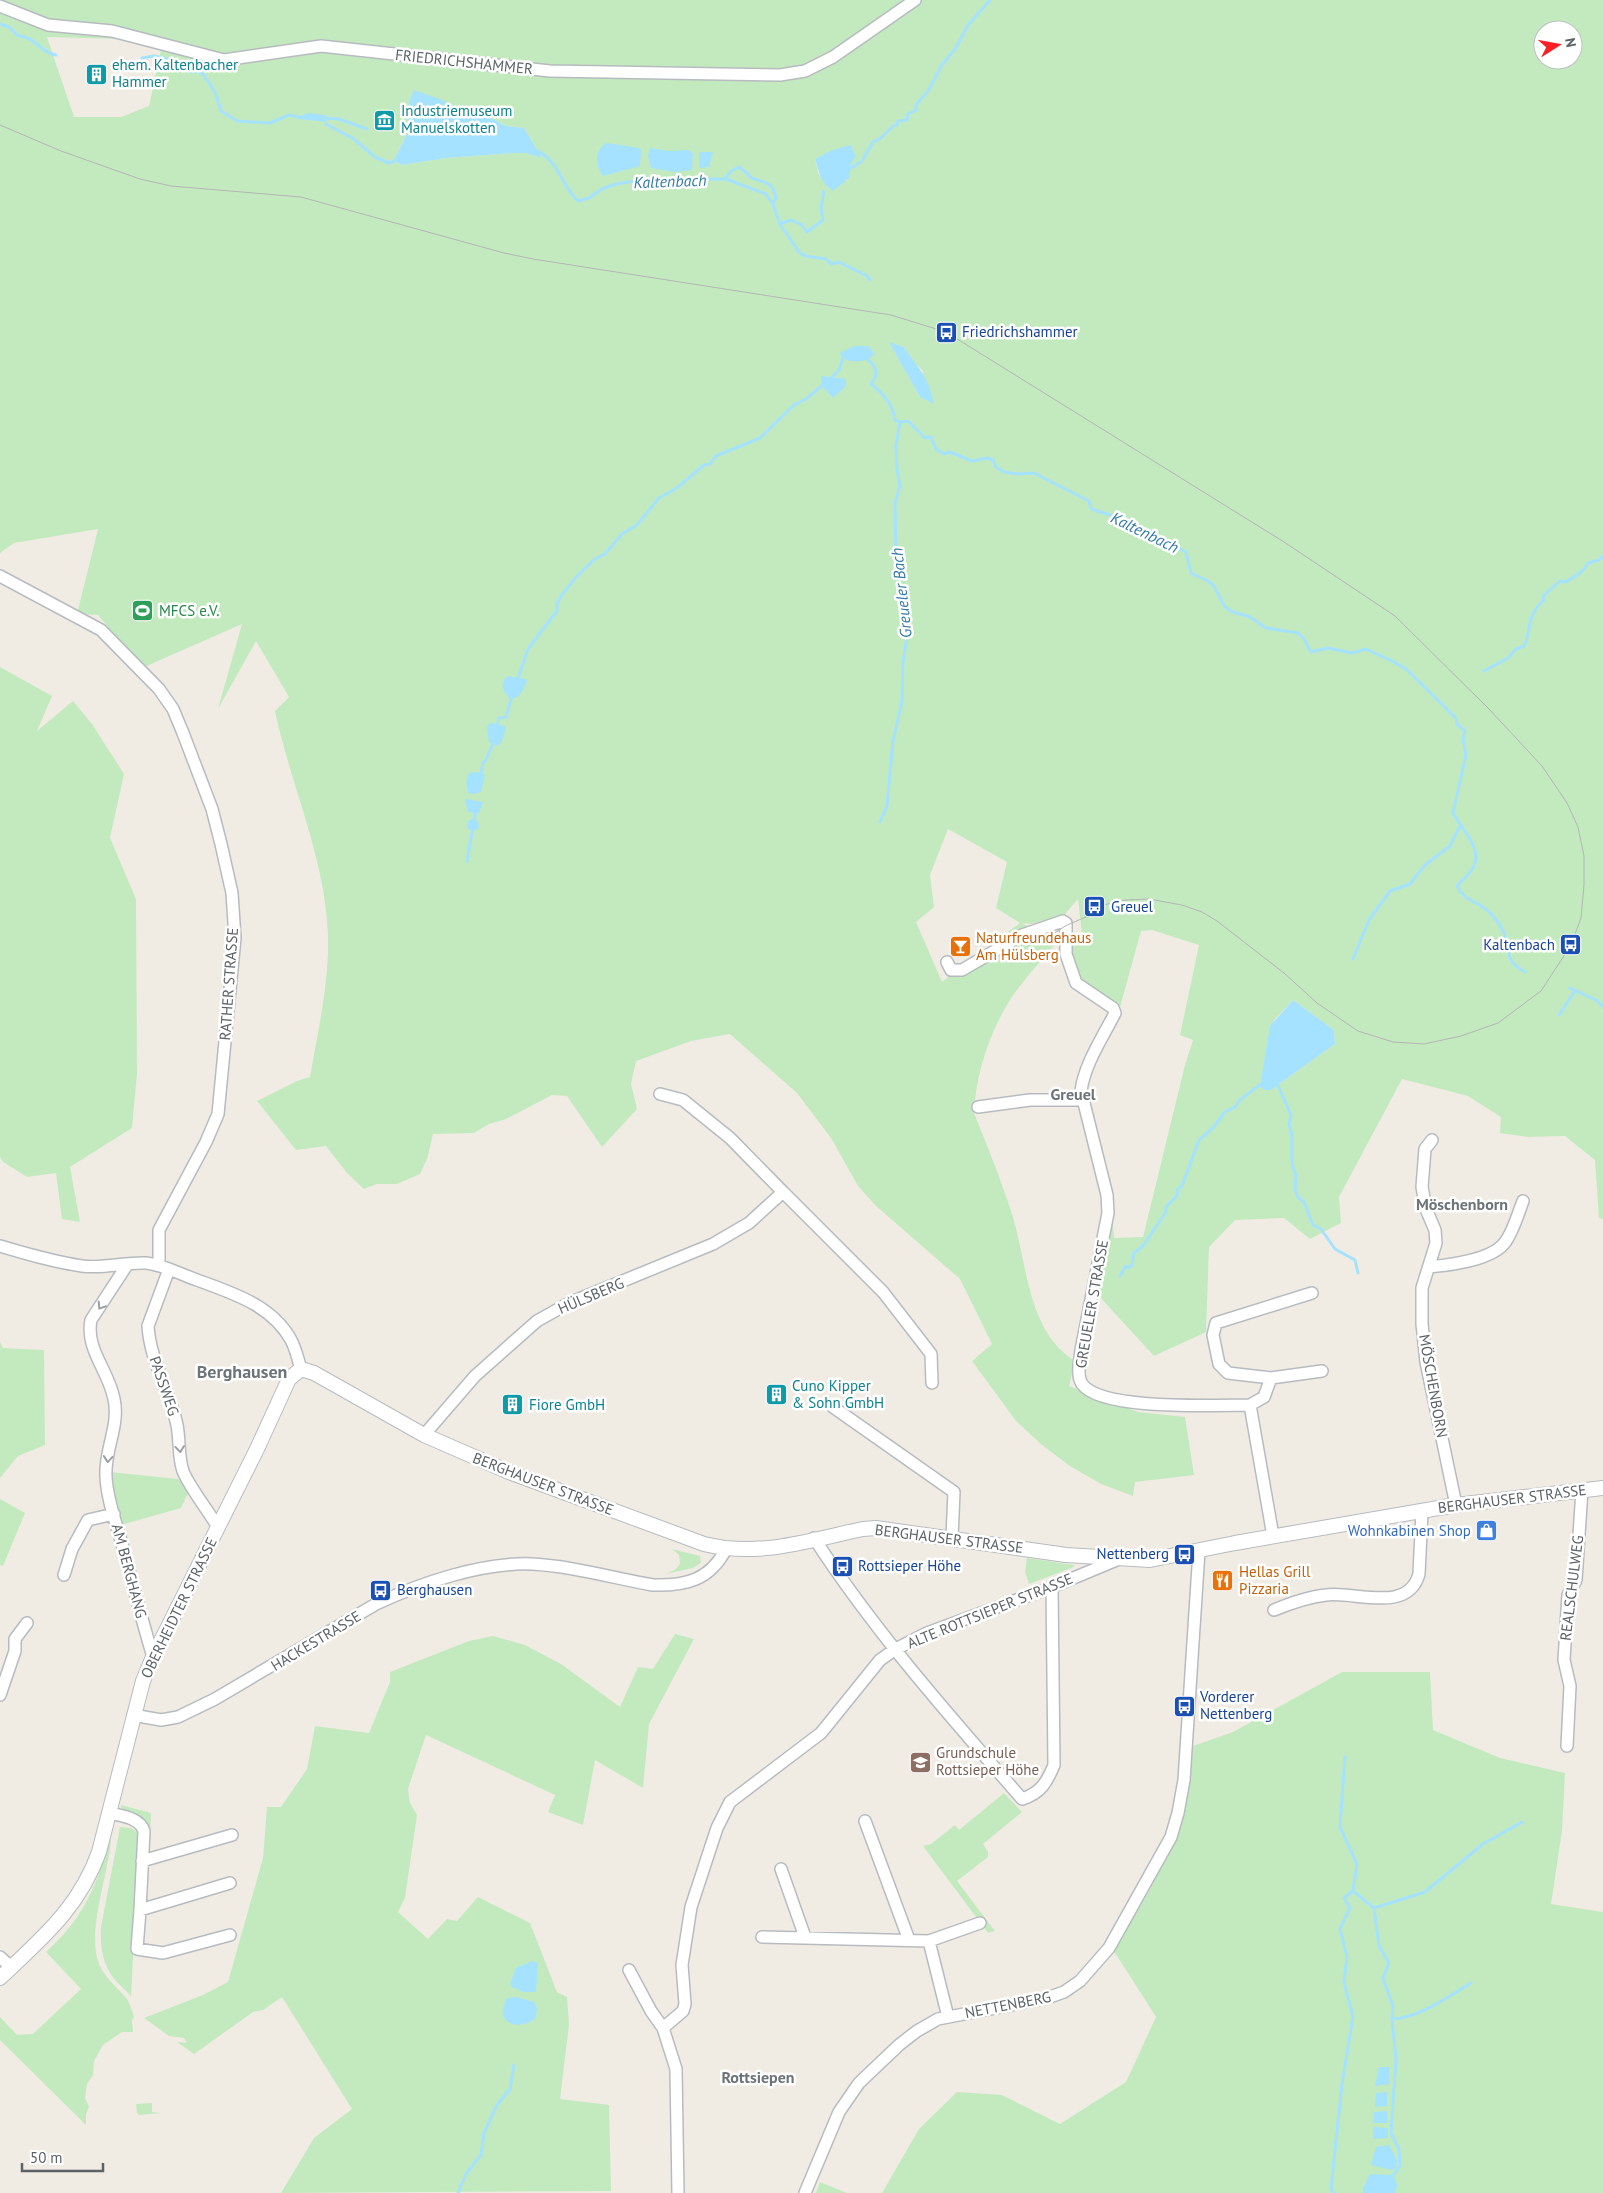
<svg xmlns="http://www.w3.org/2000/svg" width="1603" height="2193" viewBox="0 0 1603 2193" font-family="'PT Sans',sans-serif">
  <style>
    .green { fill: #c3eabe; fill-rule: evenodd }
    .water { fill: #a5e2ff }
    .lines { fill: none; stroke-linecap: round; stroke-linejoin: round }
    .stream { stroke: #a5e2ff; stroke-width: 3 }
    .minor-casing { stroke: #b7bbc0; stroke-width: 14 }
    .tertiary-casing { stroke: #b7bbc0; stroke-width: 16 }
    .minor { stroke: #fff; stroke-width: 11 }
    .tertiary { stroke: #fff; stroke-width: 14 }
    .tram { stroke: #b4b5b6; stroke-width: 1 }
    .oneway { stroke: #9da1a3 }
    .labels { text-anchor: middle; stroke-width: 5; stroke-linejoin: round; paint-order: stroke }
    .street-label { font-size: 15px; fill: #5c6266; stroke: #fff }
    .culture-label { font-size: 15px; fill: #0d838f; stroke: #fff; text-anchor: start }
    .transit-label { font-size: 15px; fill: #164399; stroke: #fff; text-anchor: start }
    .leisure-label { font-size: 15px; fill: #27864d; stroke: #fff; text-anchor: start }
    .food-label { font-size: 15px; fill: #c56008; stroke: #fff; text-anchor: start }
    .shop-label { font-size: 15px; fill: #366cbe; stroke: #fff; text-anchor: end }
    .education-label { font-size: 15px; fill: #785e54; stroke: #fff; text-anchor: start }
    .water-label { font-size: 16px; font-style: italic; fill: #327aaa; stroke: #fff }
    .neighbourhood-label { font-size: 16px; font-weight: bold; fill: #6d7479; stroke: #fff }
    .quarter-label { font-size: 18px; font-weight: bold; fill: #6d7479; stroke: #fff }
  </style>
  <rect width="100%" height="100%" fill="#f0ece4"/>
  <path class="green" d="M0,0H1603V1219L1599,1218L1595,1160L1565,1136L1527,1137L1500,1133L1501,1117L1468,1096L1402,1079L1339,1197L1341,1223L1310,1239L1284,1218L1235,1220L1209,1247L1206,1332L1154,1356L1098,1295L1112,1213L1114,1238L1143,1237L1185,1065L1193,1040L1180,1035L1199,945L1152,930L1141,931L1119,1011L1079,980L1072,968L1070,939L1082,934L1078,899L1065,914L1032,924L1022,923L1056,943C1042,960 1027,976 1014,994C991,1028 976,1071 974,1113C988,1148 1002,1182 1013,1217C1027,1265 1028,1332 1075,1361L1069,1386L1138,1412L1185,1417L1194,1475L1135,1482L1133,1496L1101,1484L1070,1466L1042,1445L1016,1421L972,1361L992,1344L960,1279L876,1206L858,1186L831,1138L797,1093L730,1034L691,1041L636,1061L631,1084L637,1109L602,1147L567,1096L552,1095L506,1119L489,1124L474,1133L433,1134L427,1159L420,1174L397,1184H377L364,1189L347,1173L326,1146L296,1150L257,1101L297,1081L310,1077C318,1031 329,984 328,937C326,859 291,787 275,711L289,697L256,641L218,709L242,624L142,668L98,615L77,614L98,529L14,543L0,553ZM1543,30H1573V60H1543ZM47,37L124,39L161,50L149,106L121,117H74ZM442,100L454,107L487,116L506,126L524,128L542,158L525,153H515L446,158L402,165L394,160L408,132L409,102ZM856,155L851,164L847,181L819,175L815,159ZM890,343L904,347L914,362L923,371L920,397ZM948,829L1007,862L996,908L1020,923L942,982L916,922L934,907L930,875ZM1293,1000L1334,1030L1335,1044L1271,1090L1274,1020Z
    M0,667L52,696L37,731L73,701L92,724L124,774L110,838L136,899L137,1074L132,1128L70,1167L80,1222L62,1219L56,1173L27,1177L3,1162L0,1157Z
    M0,1342L3,1348L44,1350L45,1445L18,1456L0,1478Z
    M110,1472L178,1479L190,1489L181,1508L121,1525Z
    M0,1499L25,1513L3,1566L0,1565Z
    M672,1549L700,1556L701,1563L693,1568L665,1574L675,1570L680,1564L679,1555Z
    M1027,1558L1074,1565V1567L1029,1584L1025,1572Z
    M675,1634L694,1639L649,1724L643,1788L595,1760L583,1825L548,1812L555,1795L426,1735L408,1789L410,1803L417,1815L405,1898L398,1912L428,1939L447,1919L457,1921L478,1897L530,1923L557,1992L567,1997L569,2025L560,2099L609,2105L611,2191L281,2193L314,2138L352,2109L282,1997L263,2010L253,2012L194,2054L177,2042L187,2043L184,2038L169,2036L144,2018L203,1995L228,1982L263,1858L267,1807H281L307,1769L315,1726L369,1733L390,1682V1672L469,1641L493,1636L525,1645L561,1664L620,1707L638,1667L653,1669Z
    M1342,1672H1430L1433,1730L1500,1758L1565,1773L1562,1831L1551,1904L1603,1912V2193H882L919,2129L957,2092L1002,2095L1060,2124L1126,2082L1156,2017L1114,1951L1151,1888L1174,1842L1189,1784L1193,1746L1233,1732Z
    M1004,1793L1022,1812L983,1844L988,1852V1857L957,1881L995,1931L988,1933L923,1846L931,1844L955,1825L959,1830Z
    M121,1805L151,1813L150,1836L147,1845L146,1823L139,1815L122,1810Z
    M120,1827L131,1828L137,1832L139,1841L131,1997C127,1990 120,1986 115,1980C102,1963 100,1947 101,1927Z
    M111,1839C109,1874 85,1934 100,1966C106,1979 118,1988 127,1999C130,2004 132,2011 134,2017L132,2020L133,2032H122L103,2045L94,2061L93,2075L87,2084L85,2098L89,2107L86,2115V2125L0,2040V2017L17,2035L33,2034L81,1989L46,1952C72,1928 85,1909 98,1876C103,1864 104,1850 111,1839Z
    M152,2103V2112L161,2113L139,2115L137,2113L136,2104Z
    M820,2182L847,2193H816Z"/>
  <path class="water" d="M414,90L442,100L454,107L487,116L506,126L524,128L542,158L525,153H515L446,158L402,165L394,160L408,132L409,102Z
    M309,113L325,115L327,122L298,119L296,117Z
    M607,143L639,148L641,150L640,166L603,176C595,166 594,149 607,143Z
    M850,145L856,156L851,164L849,178L833,191C821,183 819,172 815,159L830,151Z
    M650,148L668,151L689,150L693,154L692,170L675,172L651,168L648,155Z
    M699,152H713L709,167L699,168Z
    M889,342L904,347C919,370 928,375 934,404L920,397Z
    M854,346H868L875,354C866,362 854,364 843,358L840,353Z
    M821,376L846,379V386L833,398L822,386Z
    M508,676L526,679L527,681C523,689 522,697 511,699C503,694 499,682 508,676Z
    M490,723L505,726L506,728L502,741L498,746L489,742L487,727Z
    M472,772L482,773L485,776L481,792L473,794L468,793C466,785 465,776 472,772Z
    M466,799L483,802L479,813L468,812L465,800Z
    M467 825a6 6 0 1 1 12 0a6 6 0 1 1-12 0Z
    M1293,1000L1334,1030L1335,1044L1271,1090H1264L1260,1086L1270,1026Z
    M532,1961L538,1963L536,1992H523L512,1987L510,1984L516,1968Z
    M516,1997L534,2002L537,2008L536,2018C528,2026 506,2029 503,2014C502,2008 505,2003 507,1998Z
    M1379,2067H1389L1390,2084L1375,2086Z
    M1387,2092V2106L1375,2107L1376,2093Z
    M1387,2111L1388,2123H1373L1374,2112Z
    M1373,2127L1388,2128V2138L1373,2139Z
    M1389,2145L1397,2160L1396,2168L1392,2170L1371,2165L1376,2147Z
    M1370,2174L1393,2175L1397,2184L1396,2193H1363V2188Z"/>
  <g class="lines">
    <path class="stream" d="M0,24L9,27L18,36C35,36 41,53 56,55
      M142,58L154,56L163,58L175,62L178,66L191,72L197,71L204,75L216,94L221,111L237,121L270,123L289,115L298,117
      M322,118L339,119L367,129
      M326,124L354,139L375,157L389,163L395,161
      M534,150C557,156 563,189 578,201L589,198L602,189L616,184L647,179H726L766,194L773,204L780,224L799,252L805,256L826,259L832,264L839,262L867,276L870,280
      M847,171L862,161L873,142L881,138L893,126L897,125L898,121L907,120L908,114L916,110V105L928,91L942,65L955,49L969,24L990,0
      M725,179L731,171L739,167C744,170 748,175 752,178C764,183 773,181 776,198L773,204
      M780,224L791,220L802,225L807,232L823,220L821,208L824,191
      M866,358C876,366 880,373 871,384C883,393 893,405 895,420L900,422L908,421L925,438L931,437L936,449L944,454L950,452L972,461L987,458L993,460L996,467L1004,472L1017,474L1034,473L1089,501L1091,508L1094,510L1120,518L1144,533L1157,537L1186,552L1191,573L1208,581L1214,586L1225,607L1233,612L1250,617L1266,628L1298,633L1304,639L1311,652L1328,648L1352,653L1366,649L1392,661L1406,669L1456,718L1457,724L1465,731L1463,739L1466,755L1453,813C1462,830 1486,851 1471,871C1467,877 1461,881 1457,886C1462,898 1472,900 1483,907C1489,911 1497,920 1501,927C1513,947 1500,958 1525,972
      M830,379L839,370L844,355
      M1484,671L1508,658L1516,649L1524,646C1532,629 1526,616 1544,600L1543,596L1560,581L1566,582C1575,576 1584,572 1588,563L1599,560L1603,556
      M517,681L528,649L557,611V604L561,596L577,576L595,559L605,554L622,534L637,525L659,498L677,488L704,465L710,464L716,456L760,438L794,405L806,399L823,385
      M497,729L499,718L506,717L512,696
      M481,774L483,763L486,760L494,742
      M880,822L887,806L893,741L902,702L903,662L907,638L900,599L896,560L895,503L900,486L897,469L896,446L900,422
      M467,861L476,811
      M1353,959L1369,920L1390,891L1410,884L1425,865L1450,846L1460,826
      M1570,988L1598,1001L1603,1007
      M1559,1015L1575,991
      M1277,1083L1291,1115L1289,1124L1292,1135V1163L1296,1176L1295,1190L1298,1197L1304,1202L1313,1225L1321,1229L1335,1249L1355,1260L1358,1273
      M1120,1276L1126,1266L1128,1268L1132,1265L1134,1253L1143,1246L1166,1212V1207L1177,1196L1178,1189L1182,1186L1199,1140L1213,1128L1225,1112L1235,1107L1240,1100L1261,1084
      M1345,1757L1340,1827L1357,1864L1353,1891L1374,1908L1379,1946L1389,1963L1383,1978L1393,2006L1392,2019L1396,2059L1391,2133L1399,2149L1400,2166L1392,2177
      M1374,1908L1425,1892L1483,1844L1522,1822
      M1392,2019C1419,2018 1448,1997 1471,1983
      M458,2193L466,2174L481,2155L484,2133L497,2105L510,2089L514,2065
      M1334,2193L1331,2189L1342,2084L1353,2017L1344,1982L1347,1957L1340,1929L1350,1908L1344,1898L1353,1891"/>
    <defs>
      <path id="minor" d="M0,6L48,25L112,31L224,60L321,46L550,71L780,75L805,71L833,57L915,0
        M0,576L101,630L159,689L173,709L183,733L212,809L221,844L232,893L235,938L218,1114L206,1142L159,1230V1265
        M947,962L951,970H962L1022,935L1063,921L1066,923V954L1076,983L1113,1008L1115,1013C1103,1037 1084,1065 1081,1091L1107,1195L1108,1213L1081,1350C1080,1360 1076,1375 1082,1384C1101,1411 1217,1405 1250,1405L1273,1536
        M660,1094L683,1100L730,1138L783,1192
        M978,1107L1030,1100H1083
        M1432,1140L1425,1149L1422,1187L1426,1209L1435,1230L1436,1243L1422,1288V1324L1426,1362L1456,1505
        M0,1246C27,1254 54,1262 82,1266C104,1269 125,1262 146,1263C164,1265 180,1274 197,1280C232,1293 272,1305 291,1340C296,1349 298,1360 301,1369
        M127,1265L91,1320C85,1349 109,1371 114,1399C120,1426 104,1450 106,1477C107,1499 116,1523 122,1544C132,1582 142,1620 153,1657
        M1429,1267C1450,1265 1494,1260 1506,1241C1514,1229 1518,1214 1523,1201
        M169,1269L148,1326C150,1361 170,1391 177,1425C180,1440 178,1457 183,1471C188,1485 209,1512 218,1527
        M1271,1378L1228,1373L1219,1364L1213,1335L1216,1323L1312,1293
        M1250,1405L1264,1397L1271,1378L1322,1371
        M833,1407L954,1492L952,1537
        M424,1435L475,1376L537,1321L569,1303L713,1244L749,1223L783,1192L883,1292L931,1354L932,1383
        M814,1538C875,1632 949,1715 1022,1799C1041,1793 1047,1782 1054,1765L1052,1587
        M64,1575L72,1549L88,1520L114,1514
        M1274,1610C1291,1603 1307,1597 1326,1595C1355,1591 1408,1614 1419,1574L1422,1511
        M0,1695L15,1651V1639L27,1623
        M133,1715L161,1720L178,1717L215,1699L376,1604C421,1583 482,1562 532,1564C572,1566 613,1578 653,1585C686,1586 710,1580 726,1549
        M1567,1746L1570,1686L1564,1660L1568,1595L1576,1580L1582,1490
        M109,1813C121,1816 139,1817 144,1831L140,1910L230,1883
        M865,1821L909,1940
        M142,1861L232,1835
        M781,1869L805,1937
        M140,1910L137,1949L163,1953L230,1935
        M762,1937L929,1941L948,2017
        M929,1941L980,1923
        M0,1957L11,1967
        M629,1970L651,2011L663,2028L676,2069L678,2193
        M663,2028L683,2011L685,2004L682,1965L691,1907L717,1828L730,1802L821,1733L880,1660L894,1650L927,1633L1052,1587L1119,1559
        M805,2193L839,2112L859,2083L899,2045L917,2031L938,2019L1047,1998L1064,1992L1080,1981L1109,1948L1171,1837L1178,1813L1184,1780L1199,1551"/>
      <path id="tertiary" d="M0,1978C42,1938 79,1908 99,1852L143,1681L153,1657L257,1449L289,1379L301,1369L314,1373L424,1435L509,1472L704,1544C760,1558 809,1540 863,1529L876,1528L1066,1555L1150,1560L1235,1543L1456,1505L1603,1488"/>
    </defs>
    <use href="#minor" class="minor-casing"/>
    <use href="#tertiary" class="tertiary-casing"/>
    <use href="#minor" class="minor"/>
    <use href="#tertiary" class="tertiary"/>
    <path class="tram" d="M0,125L61,151L140,179L171,186L301,197L504,253L533,259L891,315L946,332L1284,542L1395,616L1489,709L1542,766L1567,803L1578,827L1584,856V885L1581,918L1571,945L1541,991L1498,1023L1461,1036L1424,1044L1393,1042L1358,1031L1317,1003L1284,973L1217,921L1202,912L1182,905L1149,899L1125,900L1095,907
      M1042,941L1067,925L1105,909"/>
  </g>
  <defs><path id="oneway-chevron" d="M-2-3.5L2.5 0L-2 3.5" fill="none" stroke-width="1.6" stroke-linecap="round" stroke-linejoin="round" transform="scale(1.25)"/></defs>
  <g class="oneway">
    <use href="#oneway-chevron" transform="translate(101 1306) rotate(123)"/>
    <use href="#oneway-chevron" transform="translate(180 1449) rotate(83)"/>
    <use href="#oneway-chevron" transform="translate(108 1459) rotate(95)"/>
  </g>
  <defs>
    <symbol id="building-square" viewBox="-11 -11 22 22"><rect x="-9" y="-9" width="18" height="18" rx="4" fill="#0f9aa8" stroke="#fff"/><path d="M-4-6H4V6H1V3H-1V6H-4ZM-2.5-4.3h1.7v1.8h-1.7ZM.8-4.3h1.7v1.8H.8ZM-2.5-1h1.7V.8h-1.7ZM.8-1h1.7V.8H.8Z" fill="#fff"/></symbol>
    <symbol id="museum-square" viewBox="-11 -11 22 22"><rect x="-9" y="-9" width="18" height="18" rx="4" fill="#0f9aa8" stroke="#fff"/><path d="M0-6L6-3V-2H-6V-3ZM-5-1h2V3h-2ZM-1-1h2V3h-2ZM3-1h2V3H3ZM-6 4H6V6H-6Z" fill="#fff"/></symbol>
    <symbol id="bus-square" viewBox="-11 -11 22 22"><rect x="-9" y="-9" width="18" height="18" rx="4" fill="#1a4fb4" stroke="#fff"/><path d="M-5-6H5V4H4V6H2V4H-2V6H-4V4H-5ZM-3.5-4V0h7V-4ZM-3.5 1.2v1.5H-2V1.2ZM2 1.2v1.5H3.5V1.2Z" fill="#fff"/></symbol>
    <symbol id="stadium-square" viewBox="-11 -11 22 22"><rect x="-9" y="-9" width="18" height="18" rx="4" fill="#2e9e5b" stroke="#fff"/><path d="M0-5a6.5 5 0 1 0 0 10a6.5 5 0 1 0 0-10ZM-3.5-1.8h7v3.6h-7Z" fill="#fff"/></symbol>
    <symbol id="bar-square" viewBox="-11 -11 22 22"><rect x="-9" y="-9" width="18" height="18" rx="4" fill="#e8710a" stroke="#fff"/><path d="M-6-5H6L.8 .8V4.5H3.5V6h-7V4.5H-.8V.8Z" fill="#fff"/></symbol>
    <symbol id="shop-square" viewBox="-11 -11 22 22"><rect x="-9" y="-9" width="18" height="18" rx="4" fill="#3f7fe0" stroke="#fff"/><path d="M-5-2.5h2.3a2.7 3.5 0 0 1 5.4 0H5L5.5 6h-11ZM-1.5-2.5h3a1.5 2.3 0 0 0-3 0Z" fill="#fff"/></symbol>
    <symbol id="restaurant-square" viewBox="-11 -11 22 22"><rect x="-9" y="-9" width="18" height="18" rx="4" fill="#e8710a" stroke="#fff"/><path d="M-5-6h1v4h1v-4h1v4h1v-4h1v5L-1.5 .5V6h-2V.5L-5-1ZM5-6V6H3V1.5H1.5Q1.5-4 5-6Z" fill="#fff"/></symbol>
    <symbol id="school-square" viewBox="-11 -11 22 22"><rect x="-9" y="-9" width="18" height="18" rx="4" fill="#8d6e63" stroke="#fff"/><path d="M0-5L7-2L0 1L-7-2ZM-4 1L0 2.5L4 1V4Q0 6-4 4Z" fill="#fff"/></symbol>
  </defs>
  <g fill-rule="evenodd">
    <use href="#building-square" x="84" y="62" width="25" height="25"/>
    <use href="#museum-square" x="372" y="108" width="25" height="25"/>
    <use href="#bus-square" x="934" y="320" width="25" height="25"/>
    <use href="#stadium-square" x="130" y="598" width="25" height="25"/>
    <use href="#bus-square" x="1082" y="894" width="25" height="25"/>
    <use href="#bus-square" x="1558" y="932" width="25" height="25"/>
    <use href="#bar-square" x="948" y="934" width="25" height="25"/>
    <use href="#building-square" x="764" y="1382" width="25" height="25"/>
    <use href="#building-square" x="500" y="1392" width="25" height="25"/>
    <use href="#shop-square" x="1474" y="1518" width="25" height="25"/>
    <use href="#bus-square" x="1172" y="1542" width="25" height="25"/>
    <use href="#bus-square" x="830" y="1554" width="25" height="25"/>
    <use href="#restaurant-square" x="1210" y="1568" width="25" height="25"/>
    <use href="#bus-square" x="368" y="1578" width="25" height="25"/>
    <use href="#bus-square" x="1172" y="1694" width="25" height="25"/>
    <use href="#school-square" x="908" y="1750" width="25" height="25"/>
  </g>
  <g class="labels">
    <g class="street-label">
      <text transform="translate(464 62) rotate(6)" y="5">FRIEDRICHSHAMMER</text>
      <text transform="translate(229 984) rotate(-86)" y="5">RATHER STRASSE</text>
      <text transform="translate(591 1296) rotate(-23)" y="5">HÜLSBERG</text>
      <text transform="translate(1092 1304) rotate(-80)" y="5">GREUELER STRASSE</text>
      <text transform="translate(164 1386) rotate(71)" y="5">PASSWEG</text>
      <text transform="translate(1433 1386) rotate(80)" y="5">MÖSCHENBORN</text>
      <text transform="translate(543 1484) rotate(21)" y="5">BERGHAUSER STRASSE</text>
      <text transform="translate(1512 1499) rotate(-7)" y="5">BERGHAUSER STRASSE</text>
      <text transform="translate(949 1539) rotate(7)" y="5">BERGHAUSER STRASSE</text>
      <text transform="translate(129 1571) rotate(75)" y="5">AM BERGHANG</text>
      <text transform="translate(1572 1588) rotate(-83)" y="5">REALSCHULWEG</text>
      <text transform="translate(179 1608) rotate(-64)" y="5">OBERHEIDTER STRASSE</text>
      <text transform="translate(990 1611) rotate(-22)" y="5">ALTE ROTTSIEPER STRASSE</text>
      <text transform="translate(316 1641) rotate(-31)" y="5">HACKESTRASSE</text>
      <text transform="translate(1008 2005) rotate(-11)" y="5">NETTENBERG</text>
    </g>
    <g class="culture-label">
      <text x="112" y="70">ehem. Kaltenbacher<tspan x="112" dy="17">Hammer</tspan></text>
      <text x="401" y="116">Industriemuseum<tspan x="401" dy="17">Manuelskotten</tspan></text>
      <text x="792" y="1391">Cuno Kipper<tspan x="792" dy="17">&amp; Sohn GmbH</tspan></text>
      <text x="529" y="1410">Fiore GmbH</text>
    </g>
    <g class="transit-label">
      <text x="962" y="337">Friedrichshammer</text>
      <text x="1111" y="912">Greuel</text>
      <text x="1555" y="950" text-anchor="end">Kaltenbach</text>
      <text x="1169" y="1559" text-anchor="end">Nettenberg</text>
      <text x="858" y="1571">Rottsieper Höhe</text>
      <text x="397" y="1595">Berghausen</text>
      <text x="1200" y="1702">Vorderer<tspan x="1200" dy="17">Nettenberg</tspan></text>
    </g>
    <g class="leisure-label">
      <text x="159" y="616">MFCS e.V.</text>
    </g>
    <g class="food-label">
      <text x="976" y="943">Naturfreundehaus<tspan x="976" dy="17">Am Hülsberg</tspan></text>
      <text x="1239" y="1577">Hellas Grill<tspan x="1239" dy="17">Pizzaria</tspan></text>
    </g>
    <g class="shop-label">
      <text x="1471" y="1536">Wohnkabinen Shop</text>
    </g>
    <g class="education-label">
      <text x="936" y="1758">Grundschule<tspan x="936" dy="17">Rottsieper Höhe</tspan></text>
    </g>
    <g class="water-label">
      <text transform="translate(670 181) rotate(-2)" y="6">Kaltenbach</text>
      <text transform="translate(1145 532) rotate(26)" y="6">Kaltenbach</text>
      <text transform="translate(901 593) rotate(-96)" y="6">Greueler Bach</text>
    </g>
    <g class="neighbourhood-label">
      <text x="1073" y="1100">Greuel</text>
      <text x="1462" y="1210">Möschenborn</text>
      <text x="758" y="2083">Rottsiepen</text>
    </g>
    <g class="quarter-label">
      <text x="242" y="1378">Berghausen</text>
    </g>
  </g>
  <g transform="translate(1558 45) rotate(79)"><circle r="24" fill="#ffffff" stroke="#bec0c2"/>
  <path d="M0-4L9 19L0 12L-9 19Z" fill="#fc1f26"/>
  <text y="-8" font-size="14" font-weight="bold" text-anchor="middle" fill="#5c6266">N</text>
  </g>
  <path d="M22 2163v8h81v-8" fill="none" stroke="#5c6266" stroke-width="2.5"/>
  <text x="30" y="2163" font-size="15" fill="#5c6266" stroke="#ffffff" stroke-width="4" paint-order="stroke">50 m</text>
</svg>
